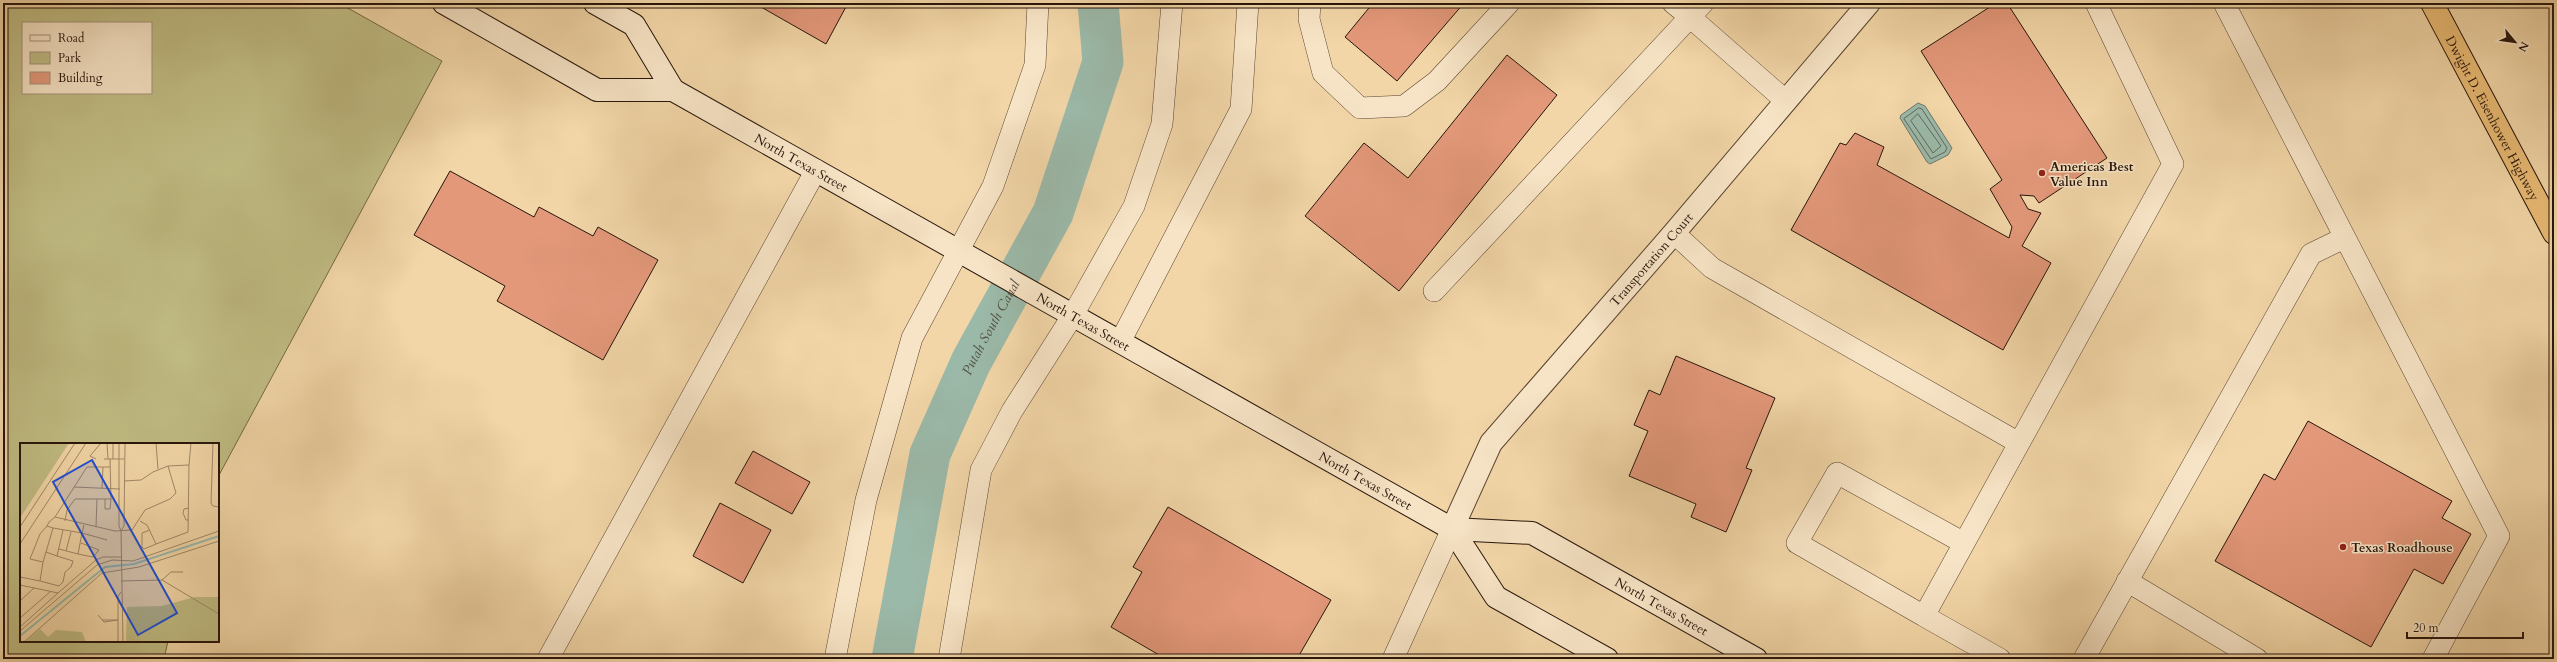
<svg xmlns="http://www.w3.org/2000/svg" width="2557" height="662" viewBox="0 0 2557 662" font-family="Cardo,serif">
  <style>
    .green { fill: #c0bc83; stroke: #746847; fill-rule: evenodd }
    .water { fill: #9bb9a9; stroke: #6d776a }
    .lines { fill: none; stroke-linecap: round; stroke-linejoin: round }
    .shore { stroke: #61675a; stroke-width: 1 }
    .canal { stroke: #9bb9a9; stroke-width: 41 }
    .building { fill: #e3987a; stroke: #27150b }
    .service-casing { stroke: #5a4532; stroke-width: 22 }
    .minor-casing { stroke: #5a4532; stroke-width: 24 }
    .secondary-casing { stroke: #27150b; stroke-width: 24 }
    .motorway-casing { stroke: #27150b; stroke-width: 24 }
    .service { stroke: #f7e4c6; stroke-width: 21 }
    .minor { stroke: #f7e4c6; stroke-width: 22 }
    .secondary { stroke: #f7e4c6; stroke-width: 22 }
    .motorway { stroke: #e9bb74; stroke-width: 22 }
    .poi-dot { fill: #8f2418; stroke: #f7e4c6; stroke-width: 1.5 }
    .labels { text-anchor: middle; stroke-width: 3; stroke-linejoin: round; paint-order: stroke }
    .street-label { font-size: 13px; fill: #27150b; stroke: #f7e4c6 }
    .poi-label { font-size: 13px; font-weight: bold; fill: #27150b; stroke: #f7e4c6; text-anchor: start }
    .water-label { font-size: 14px; font-style: italic; fill: #504e42; stroke: #f7e4c6 }
    .inset-river { fill: none; stroke: #9bb9a9; stroke-width: 2 }
    .inset-road { fill: none; stroke: #a18969; stroke-width: 1 }
    .view { fill: #1d4ed8; fill-opacity: 0.15; stroke: #1d4ed8; stroke-width: 2 }
    .inset-edge { fill: none; stroke: #27150b; stroke-width: 2 }
  </style>
  <rect width="100%" height="100%" fill="#f2d6a7"/>
  <filter id="stains"><feTurbulence type="fractalNoise" baseFrequency=".005" numOctaves="4"/><feColorMatrix values="0 0 0 0 .2 0 0 0 0 .09 0 0 0 0 .02 0 0 0 .5 -.17"/></filter>
  <radialGradient id="worn" r=".72"><stop offset=".6" stop-color="#630" stop-opacity="0"/><stop offset="1" stop-color="#630" stop-opacity=".3"/></radialGradient>
  <path class="green" d="M3,3H339L442,61L218,477V444H21V641H168L164,659H3ZM23,23H151V93H23Z"/>
  <path class="water" d="M1918,103L1925,106L1952,148L1948,155L1930,164L1927,162L1900,118L1901,115Z"/>
  <g class="lines">
    <path class="shore" d="M1919,108L1922,109L1947,148L1945,152L1931,159L1904,119Z
      M1918,114L1941,146L1933,153L1911,121Z"/>
    <path class="canal" id="s1" d="M892,659L930,454L971,362L1053,213L1103,62L1098,3"/>
  </g>
  <path class="building" d="M754,3H848L826,44Z
    M1373,3H1464L1397,81L1345,37Z
    M1996,3H2007L2107,158L2039,203L2034,196L2020,195L2028,209L2041,213L2022,246L2051,263L2003,350L1791,230L1840,143L1846,145L1855,133L1884,147L1877,165L2009,238L2012,227L1990,189L2002,180L1921,51Z
    M1507,55L1557,95L1399,291L1305,216L1364,143L1408,178Z
    M450,171L534,217L539,207L593,236L598,227L658,260L603,360L497,301L505,286L414,235Z
    M1676,356L1775,398L1746,468L1752,470L1726,532L1691,517L1696,504L1629,476L1648,431L1634,425L1649,390L1660,395Z
    M2308,421L2452,501L2442,518L2471,534L2443,584L2414,569L2371,647L2215,561L2264,474L2275,480Z
    M753,451L810,482L792,514L735,483Z
    M720,503L771,530L743,583L693,556Z
    M1168,507L1331,600L1297,659H1166L1111,627L1142,572L1133,567Z"/>
  <g class="lines">
    <defs>
      <path id="service" d="M1310,3L1309,19L1323,73L1360,108L1404,106L1437,81L1509,3
        M1673,3L1690,17L1703,3
        M2224,3L2499,536L2433,659
        M1674,233L1712,268L2019,443
        M1434,291L1690,17L1786,101
        M1120,342L1241,109L1248,3
        M2127,581L2257,659
        M1924,616L1797,543L1837,473L1964,543
        M548,659L816,170
        M835,659L866,500L912,338L993,186L1035,65L1038,3
        M949,659L981,470L1012,411L1073,315L1134,206L1162,124L1172,3
        M1393,659L1452,529
        M2000,659L1924,616L2173,164L2096,3
        M2084,659L2311,254L2344,238"/>
      <g id="minor">
        <path id="s2" d="M1452,529L1491,443L1674,233L1869,3"/>
      </g>
      <g id="secondary">
        <path id="s3" d="M444,3L597,90H673L1452,529L1532,533L1756,659"/>
        <path d="M595,3L634,25L673,90"/>
        <path d="M1452,529L1496,597L1607,659"/>
      </g>
      <g id="motorway">
        <path id="s4" d="M2432,3L2554,233"/>
      </g>
    </defs>
    <use href="#service" class="service-casing"/>
    <use href="#minor" class="minor-casing"/>
    <use href="#secondary" class="secondary-casing"/>
    <use href="#motorway" class="motorway-casing"/>
    <use href="#service" class="service"/>
    <use href="#minor" class="minor"/>
    <use href="#secondary" class="secondary"/>
    <use href="#motorway" class="motorway"/>
  </g>
  <g class="poi-dot">
    <circle cx="2042" cy="173" r="4"/>
    <circle cx="2343" cy="547" r="4"/>
  </g>
  <g class="labels">
    <g class="street-label">
      <text dy="5" stroke="none"><textPath href="#s4" startOffset="130">Dwight D. Eisenhower Highway</textPath></text>
      <text dy="5" stroke="none"><textPath href="#s3" startOffset="399">North Texas Street</textPath></text>
      <text dy="5" stroke="none"><textPath href="#s2" startOffset="338">Transportation Court</textPath></text>
      <text dy="5" stroke="none"><textPath href="#s3" startOffset="723">North Texas Street</textPath></text>
      <text dy="5" stroke="none"><textPath href="#s3" startOffset="1047">North Texas Street</textPath></text>
      <text dy="5" stroke="none"><textPath href="#s3" startOffset="1375">North Texas Street</textPath></text>
    </g>
    <g class="poi-label">
      <text x="2050" y="171">Americas Best<tspan x="2050" dy="15">Value Inn</tspan></text>
      <text x="2351" y="552">Texas Roadhouse</text>
    </g>
    <g class="water-label">
      <text dy="5" stroke="none"><textPath href="#s1" startOffset="349">Putah South Canal</textPath></text>
    </g>
  </g>
  <g transform="translate(20 443)">
    <rect width="199" height="199" fill="#f2d6a7"/>
    <path d="M0,0H49L0,75ZM175,154H199V199H106L107,164L142,163ZM20,186L28,194L36,187L62,189L66,199H5Z" fill="#c0bc83"/>
    <path class="inset-river" d="M0,193L85,124L114,121L199,93"/>
    <path class="inset-road" d="M87,0L88,16M93,0V16M99,0V83L101,88L103,199M136,0L138,26M193,0L191,60L193,63L199,64M76,16L70,13L81,0M84,16H104M169,22L171,0M54,44L100,46M82,45L83,24M85,56V66H90L91,56M35,74L95,88L112,87L125,67L150,56L156,50L148,23L133,29L121,37L104,38M169,77H166L163,70L164,66L169,65M45,78L47,67L55,56H91L90,16M120,78L127,82L136,101L168,89L169,22L148,23M64,82L62,90L87,97M27,83L20,91L10,116L23,119L26,109L37,113L43,87M0,84L55,0M76,84L77,56M130,87L122,90V104L124,106L136,101M101,88L104,83L105,0M0,101L66,0M39,106L58,111L62,90L33,85L27,83L29,79L35,74L67,24H90M46,108L51,89M26,109L33,85M58,111L73,114L79,107L61,100M0,134L20,138L23,119M142,137L151,129H163M20,138L39,143L43,139L45,129L51,124L53,118L37,113M101,138L142,137L199,171M0,142L38,150L76,117L83,114H101M0,158L14,145M78,172L84,179L98,177M0,175L30,149M82,177H98M0,184L38,150M0,188L77,122L92,117L113,118L199,88M4,199L82,130L119,124L199,98M98,199V153L101,149"/>
    <path class="view" d="M72,17L157,170L118,192L33,39Z"/>
    <rect width="199" height="199" class="inset-edge"/>
  </g>
  <rect width="2557" height="662" fill="none" stroke="#f2d6a7" stroke-width="16"/>
  <rect x="4" y="4" width="2549" height="654" fill="none" stroke="#27150b" stroke-width="2"/>
  <rect x="8" y="8" width="2541" height="646" fill="none" stroke="#27150b"/>
  <rect x="22" y="22" width="130" height="72" fill="#f7e4c6" stroke="#a4917b"/>
  <rect x="30" y="35" width="20" height="6" fill="#f7e4c6" stroke="#a4917b"/>
  <text x="58" y="42" font-size="12" fill="#27150b">Road</text>
  <rect x="30" y="52" width="20" height="12" fill="#c0bc83" stroke="#a4917b"/>
  <text x="58" y="62" font-size="12" fill="#27150b">Park</text>
  <rect x="30" y="72" width="20" height="12" fill="#e3987a" stroke="#a4917b"/>
  <text x="58" y="82" font-size="12" fill="#27150b">Building</text>
  <g transform="translate(2515 42) rotate(119)" stroke="#f7e4c6" stroke-width="3" paint-order="stroke">
  <path d="M0-3L7 15L0 10L-7 15Z" fill="#27150b"/>
  <text y="-6" font-size="11" font-weight="bold" text-anchor="middle" fill="#27150b">N</text>
  </g>
  <path d="M2407 632v6h116v-6" fill="none" stroke="#27150b" stroke-width="2"/>
  <text x="2413" y="632" font-size="12" fill="#27150b" stroke="#f7e4c6" stroke-width="3" paint-order="stroke">20 m</text>
  <rect width="100%" height="100%" filter="url(#stains)"/>
  <rect width="100%" height="100%" fill="url(#worn)"/>
</svg>
